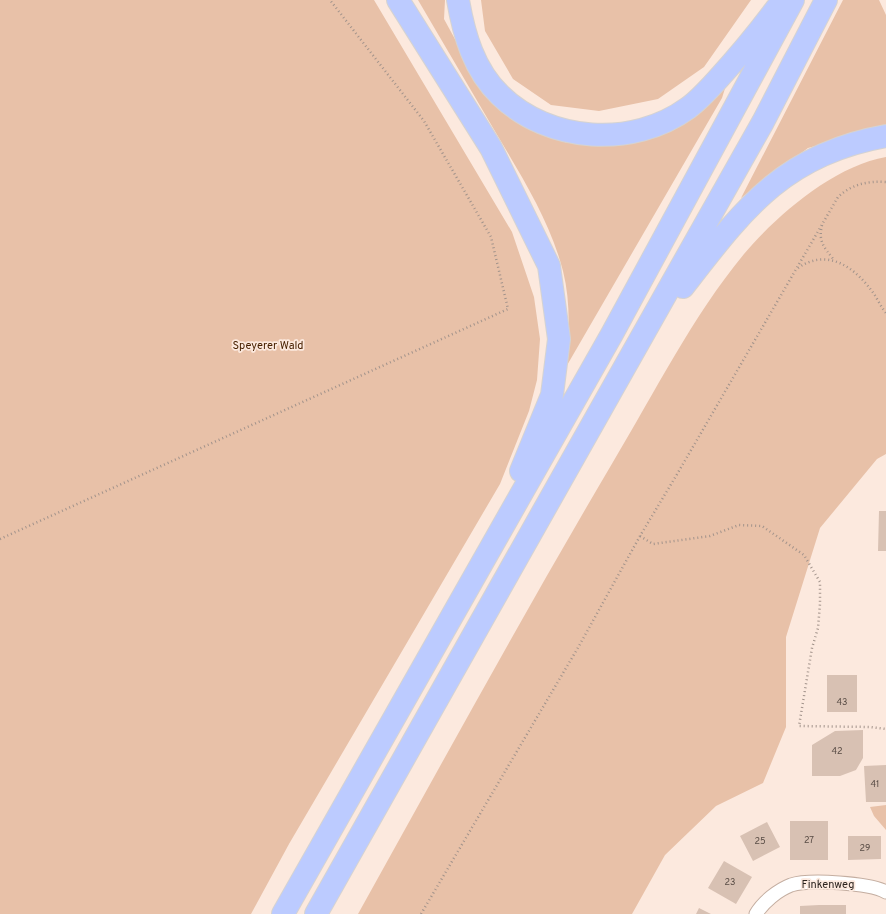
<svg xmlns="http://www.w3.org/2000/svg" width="886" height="914" viewBox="0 0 886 914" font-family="Overpass,sans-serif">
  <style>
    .green { fill: #e8c1a8 }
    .building { fill: #d8c1b3 }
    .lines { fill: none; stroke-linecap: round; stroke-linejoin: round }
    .street-casing { stroke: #c4aea1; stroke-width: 15 }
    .highway-casing { stroke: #d5d3d2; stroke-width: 24 }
    .path { stroke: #a2938b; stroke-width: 2.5; stroke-dasharray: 1 3; stroke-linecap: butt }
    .street { stroke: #fff; stroke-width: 13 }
    .highway { stroke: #bccbff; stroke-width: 22 }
    .labels { text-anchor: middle; stroke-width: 3.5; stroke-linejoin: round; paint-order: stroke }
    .number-label { font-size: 9px; fill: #574b44 }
    .park-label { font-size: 11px; fill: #472000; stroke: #fce9de }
    .street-label { font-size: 11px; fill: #2c241f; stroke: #fce9de }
  </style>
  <rect width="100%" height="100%" fill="#fce9de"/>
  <path class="green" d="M0,0H374L512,232L534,297L540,339L537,380L529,411L500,484L289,844L251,914H0Z
    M418,0H445L444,19L481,87L534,130L564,142L595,146L623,144L727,82L722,98L566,367C569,335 571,303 563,271C550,221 522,177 496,133C470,89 444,44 418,0Z
    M481,0H751L704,67L658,99L599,111L551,105L513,79L485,31Z
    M843,0H879L886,15V127L808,148L741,198Z
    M886,157V454L877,459L820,528L786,637V727L763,783L716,806L665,855L632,914H358C442,763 525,611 613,462C655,392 692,317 744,254C777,215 834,166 886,157Z
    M886,805V830L874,816L870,807Z"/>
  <path class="building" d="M879,511H886V551H878Z
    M827,675H857V712H827Z
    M863,730V758L856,770L840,776H812V745L835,731Z
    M886,765V802H866L864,766Z
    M790,821H828V860H790Z
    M767,822L780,847L753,861L740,836Z
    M848,836H881V859L848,860Z
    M724,861L752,877L736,904L708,888Z
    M819,905H846V914H800V906Z
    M699,908L711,914H696Z"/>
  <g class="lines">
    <defs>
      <path id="street" d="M756,914C763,902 778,890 791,885C809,879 870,883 886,892"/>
      <path id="highway" d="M398,0L491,148L549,266L559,339L552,395L521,471
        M458,0C464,35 474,70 500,95C549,143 633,148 688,108C699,100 709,89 718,79C739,56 758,33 776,9
        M683,287C743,210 783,154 886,136
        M283,914L612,334L793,0
        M316,914L763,122L826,0"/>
    </defs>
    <use href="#street" class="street-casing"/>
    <use href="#highway" class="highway-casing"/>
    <path class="path" d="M822,225C818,242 824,247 834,260
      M798,268C828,247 856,268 874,294C878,300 881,307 886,313
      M640,536L653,544L710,536L739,525L762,526L804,555L820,582V604L818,628L812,648L799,726L870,727L886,729
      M0,539L508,309L491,237L424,121L330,0
      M421,914L579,646L640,536L676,476L838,197C852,184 867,181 886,182"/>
    <use href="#street" class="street"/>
    <use href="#highway" class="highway"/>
  </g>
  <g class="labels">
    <g class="number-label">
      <text x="842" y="705">43</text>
      <text x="837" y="754">42</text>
      <text x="875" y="787">41</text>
      <text x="809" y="843">27</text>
      <text x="760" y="844">25</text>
      <text x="865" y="851">29</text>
      <text x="730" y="885">23</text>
    </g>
    <g class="park-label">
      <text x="268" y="349">Speyerer Wald</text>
    </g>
    <g class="street-label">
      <text x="828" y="888">Finkenweg</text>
    </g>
  </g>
</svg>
